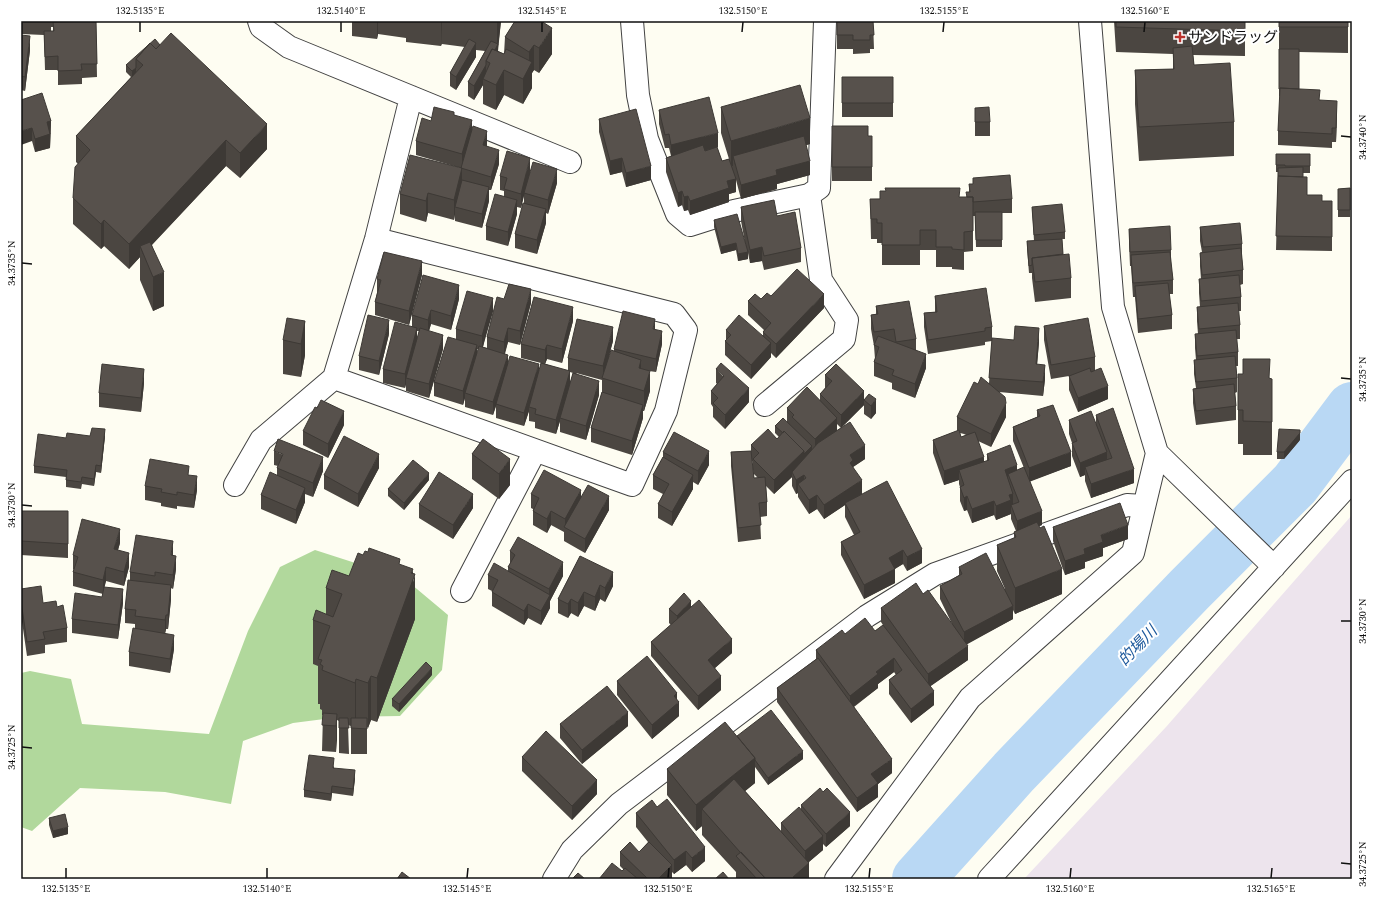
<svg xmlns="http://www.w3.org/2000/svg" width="1373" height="900" viewBox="0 0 1373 900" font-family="Spectral,'Noto Sans JP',serif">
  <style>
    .industrial { fill: #ede4ed }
    .forest { fill: #b1d89c }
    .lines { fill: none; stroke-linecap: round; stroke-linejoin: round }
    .river { stroke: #b9d8f4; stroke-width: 52 }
    .minor-casing { stroke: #424242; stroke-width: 24 }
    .minor { stroke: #fff; stroke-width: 22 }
    .wall { fill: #4b4641; fill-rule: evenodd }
    .shaded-wall { fill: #3d3935 }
    .building { fill: #57514c; stroke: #3d3935 }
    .ticks { fill: none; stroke: #0f0f0f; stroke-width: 1.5 }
    .poi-dot { fill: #ba332d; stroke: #fff; stroke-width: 1.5 }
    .labels { text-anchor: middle; stroke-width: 4; stroke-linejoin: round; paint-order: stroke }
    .poi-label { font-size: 15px; fill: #0f0f0f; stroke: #fff; text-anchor: start }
    .water-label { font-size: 16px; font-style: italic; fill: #1d599c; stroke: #fff }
    .neatline { fill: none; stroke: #0f0f0f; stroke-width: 1.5 }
    .ticks-label { font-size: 10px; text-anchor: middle; fill: #0f0f0f }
  </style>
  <rect width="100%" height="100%" fill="#fefdf2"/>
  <path class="industrial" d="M1352,515V879H1024L1166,727Z"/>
  <path class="forest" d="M315,550L405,579L448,615L442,670L400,716L340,717L293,723L243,741L231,804L165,792L80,788L32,831L21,827V673L30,671L71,679L82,724L209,734L248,631L280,567Z"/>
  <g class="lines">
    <path class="river" d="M918,879L1014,772L1189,590L1295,484L1352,408"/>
    <defs>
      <path id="minor" d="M259,21L261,27L289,47L570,162
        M632,21L638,95L647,139L677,214L690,225L734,211L809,195
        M1090,21L1113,307L1157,453L1274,567
        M334,378L632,485L666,411L686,330L674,314L376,239
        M765,405L844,339L847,320L821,280L809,195L819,188L825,21
        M235,485L261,440L334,378L376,239L411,97
        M462,591L535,451
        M554,879L572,850L619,804L867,616L935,574L1127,505L1144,506
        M836,879L970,698L1133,553L1157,453
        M989,879L1352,481"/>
    </defs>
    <use href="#minor" class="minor-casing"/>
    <use href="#minor" class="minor"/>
  </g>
  <path class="wall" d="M21,21H96L97,77L82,78V84L58,85V70H45L44,35L21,34ZM51,27H53V31H51Z
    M352,21H501L498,51L504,54L505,37L515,21L552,54L539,73L534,70L532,73V88L523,104L504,95L496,110L483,104V85L474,100L468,96V82L485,51L476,50V57L456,90L450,86V73L465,47L442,44L441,46L406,42V38L378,34L377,39L352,36Z
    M837,21H873L874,49H870V53L853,54V49H837Z
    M1114,21H1245V56L1193,55L1194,65L1234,122V156L1139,161L1135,104V70L1173,69V54L1116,52Z
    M1279,21H1348V53L1299,52V89L1320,100L1337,115L1336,142H1332V148L1278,145V131L1280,96H1279Z
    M21,35L30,50L25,91L21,90Z
    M160,45L267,149L240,178L226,166L152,245L164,306L153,311L140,280V257L129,269L104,246L101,249L73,224V198L78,164L76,162V136L131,77L126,72V65Z
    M842,77H893V117H842Z
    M21,100L51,121L50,148L35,152L32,141Z
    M721,107L810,144L806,145L810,175L777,184V189L741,199L736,180V192L729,194V202L690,215L688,210L684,211L682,205L678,207L666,172V158L671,156L669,148H665L659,124V110L718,147H717L722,161L729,159L721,133Z
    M975,108L990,122V136H975Z
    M454,115L472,130L487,144V146L499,164L491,190H489V201L482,228L455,221V214L454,220L428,213L426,222L400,214V194L461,168L416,155V141L431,121Z
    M599,119L651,180L626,187L622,172L610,175L599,132Z
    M832,126L868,136H872V181H832Z
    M1276,154H1310V173H1303V177L1307,195L1322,201H1332V251L1276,250L1278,172H1276Z
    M530,172L557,183L548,214L546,213V223L537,254L515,248V234L524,203V194L521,208L517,207V214L508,246L486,240V226L504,197V191L500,190V176Z
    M973,178L1012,199V213H1002V247H976L975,216H973V251L964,252V270L952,269V267H936V250H920V265H882V243H877V239H871L870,199L966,197L969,192V184H973Z
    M1350,188V217H1338V189Z
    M741,207L777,216L801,248V262L764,270L762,261L750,263L748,253V259L738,261L736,250L721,254L714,227V220L746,248L741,221Z
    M1032,207L1065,232V239H1062L1063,254L1071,278V298L1035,302L1032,278V273H1029L1027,248V241H1034Z
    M1200,227L1242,244V258L1243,270V284L1240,285L1241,297V311H1238L1240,325V339H1236L1238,352V366H1236L1237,378V392L1235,393L1236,406V420L1196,425L1193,403V389L1196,388L1194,374V360H1196L1195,348V334H1198L1197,321V307H1200L1199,293V279H1201L1200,266V253L1202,252L1200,241Z
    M1129,229L1171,250V264L1173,280V294H1169L1172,315V329L1138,333L1135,297H1133L1131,266H1130L1129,243Z
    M422,275L409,325L375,315V302L377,293V279Z
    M771,296L824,308L776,358L771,353V357L751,379L725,355V341L726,340V330L763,336V332L764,330L748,315V301L761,299Z
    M935,296L992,327V341L1039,342L1037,364L1045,379L1043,396L999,392L1006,417L991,447L978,441L984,462L987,461V454L1017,470L1024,468L1013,441V427L1037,417V410L1071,466L1030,481L1042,525L1039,526L1062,594L1015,614L1013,610V619L966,644L968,660L930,686L934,705L911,723L889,694V680L896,675L894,672L878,684V688L854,707L892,773L878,784V797L857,812L777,702V688L816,659V650L845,634L875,631L883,625L881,622V608L923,594L953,626L940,599V586L959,575V567L1005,589L997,571V545L1014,538V532L1016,531L1011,519V514L996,520L994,515L972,523L967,510L964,511L960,501V487L959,484V480L944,485L933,453V440L957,431V417L978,384L989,383L992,341L985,342V345L928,354L924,327V313L935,312ZM960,433L964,434L966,435L961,437Z
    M493,298L483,347L487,348V337L504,299L531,303L520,345L508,342L505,354L508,365L539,373L541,363L521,358V344L573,321L562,363L547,359L545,364L568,371V358L613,341L608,358L614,351V349L655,329L662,344L656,372L649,371L650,391L644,411H643V418L632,455L591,442V428L602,392V380L576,373L599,395L586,440L560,432V421L556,434L535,428V422L529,421V411L524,426L496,418V406L493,415L465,407V398L463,405L434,396V382L456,339V329ZM477,349H479L477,355ZM570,372L573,373L570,383Z
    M459,299L451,330L431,324L429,331L443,349L429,398L406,391V384L405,388L383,383V369L412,327V315ZM417,331H419L417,340Z
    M876,306L916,339V350L926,368L915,398L892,389V383L874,376V362L875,359L874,346L871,329V315L876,314Z
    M305,321V355L301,377L283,374V340Z
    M1044,326L1095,357V371L1108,399L1078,412L1069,390V376L1051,379L1044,340Z
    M389,334L379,375L359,370V356Z
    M716,369L749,402L725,429L713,417V407L711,404V391L717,384L716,383Z
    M825,375L864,405L842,427L865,459L853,467L862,494L922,563L907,571L903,564L895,569V583L864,599L841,555V542L854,535L845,517V505L824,519L817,509L809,514L798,497V493L796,494L792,486V477L774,494L766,486L767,502V516L760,517L761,539L738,542L731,466V452L751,451V445L777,439L779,437L775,433V426L787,422V408L820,400V394L825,388ZM837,424L841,428L837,431ZM752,461L753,462V473L758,478H754Z
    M1270,378L1272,412V455H1243V444H1238V410Z
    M144,383L141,412L99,407V393Z
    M869,394L876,413L871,419L864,414V400Z
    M1096,415L1134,483L1091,498L1085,481V475L1080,477L1072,456V443L1069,434V420L1096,426Z
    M344,425L328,458L303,445V431Z
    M90,436H105L101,473L96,472L94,486L82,484L81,489L66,487V477L34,473V466L66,438Z
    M483,439L510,485L499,499L472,479V454Z
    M1300,440L1284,459H1277V452Z
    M274,451L323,471L313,497L305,494V502L296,524L261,509V495L277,475V468L278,466L274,465Z
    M663,452L709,465L698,485L693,482V489L672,526L658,518V504L663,494L653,489V475L663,457Z
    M379,468L358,507L324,489V475Z
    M189,475L197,490L194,508L177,506V509L161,506V503L145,500V486Z
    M429,480L404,510L388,496V489Z
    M531,494L581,497L609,510L585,553L564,541V532L551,525L547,533L533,525V509L531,508Z
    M419,504L473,508L453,539L419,518Z
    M21,511H68V558L21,555Z
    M1053,527L1128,539L1103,548V556L1085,562V568L1065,575L1053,541Z
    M120,543L118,550L129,567L124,586L106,581L104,587L123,603L118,639L72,633V619L102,597L103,594L73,586V572L74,570L73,569V555Z
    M510,551L563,576L550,601V608L541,625L528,618L524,625L492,606V591L488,589V575L508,571V567L510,564Z
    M173,555L176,569L173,589L171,588V599L168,629H166L165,633L174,649L170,673L129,666V652L135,628V624L125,623V609L130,580V572Z
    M363,555L400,565L413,573L415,619L377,722L371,720L368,728L367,727V754H351V726L348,725L349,754L339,753V721L337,720L336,752L322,751L323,715H322V710L320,709V704H318V666L313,664V620L326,614V588L349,576Z
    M580,556L613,586L605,602L600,599L595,611L584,606L578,617L571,613L568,618L558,613V599Z
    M21,589L43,603L57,607L67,628V642L45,645V653L27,656L21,615Z
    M691,607L732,653L715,668L721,690L698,710L651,656V642L671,625L669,623V609Z
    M432,675L399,712L392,706V699Z
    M617,681L679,716L652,739L617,695Z
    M560,724L628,726L582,764L560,738Z
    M737,736L803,759L768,785L755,767V783L745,791L781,831V823L801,809V805L850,826L826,847L823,844V850L809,862V879H736V872L702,835V826L696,831L667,795V769Z
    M522,757L597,794L572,820L522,771Z
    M334,766V768L355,778L353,796L332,793L331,801L304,797V790Z
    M636,813L705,861L692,872L686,865L674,874L672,872V879H599L622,871L624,870L620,866V852H639L648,842L636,827Z
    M49,818L68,834L53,838L49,825Z"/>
  <path class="shaded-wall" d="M377,21H378V34L377,39Z
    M441,21H442L441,46Z
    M497,21H501L498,47V58L490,63L488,62L497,46Z
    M552,28V54L539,73V48Z
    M30,36V50L25,91V77Z
    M476,43V57L456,90V77Z
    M534,45V70L532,73V88L523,104V79L529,68V52Z
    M486,65V79H483V85L474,100V86Z
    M136,68V75L132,79V71Z
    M504,70V95L496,110V85Z
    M1337,101V115L1336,142V128Z
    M810,118V144L735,165L733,156V166H731V141Z
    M472,120V134L462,168V154Z
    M51,121L50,148L35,152V139L47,122Z
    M267,124V149L240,178V153Z
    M32,128V141L21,145V131Z
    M487,131V144L483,159V145Z
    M718,133V147L671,159V145Z
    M226,140V166L143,254L140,246V257L129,269V244Z
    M499,150V164L491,190V177Z
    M530,158V172L521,208V194Z
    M622,158V172L610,175V161Z
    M810,161V175L777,184V189L741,199V185L776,170Z
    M651,166V180L626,187V173Z
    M462,168V188L455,207V214L454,220V200Z
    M557,169V183L548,214V200Z
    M736,179V192L729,194V202L690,215V201L727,181Z
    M489,187V201L482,228V214Z
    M682,191V205L678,207V193Z
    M428,193V213L426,222V201Z
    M688,196V210L684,211V197Z
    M517,200V214L508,246V232Z
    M546,209V223L537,254V240Z
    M104,220V246L101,249V224Z
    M736,243V250L721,254V247Z
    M762,247V261L750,263V250Z
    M748,252V259L738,261V254Z
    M422,261V275L409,325V311Z
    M164,272V306L153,311V277Z
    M459,285V299L451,330V316Z
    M531,289V303L520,345V331Z
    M824,294V308L776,358V344Z
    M493,298V312L482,350V336Z
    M573,307V321L562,363V349Z
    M431,310V324L428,334V320Z
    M655,319V333L653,329Z
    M389,320V334L379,375V361Z
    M305,321V355L301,377V344Z
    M613,327V341L603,380V366Z
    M417,328V342L406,378V384L405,388V374Z
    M508,328V342L504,355V342Z
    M1039,328V342L1036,378V364Z
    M662,331V344L656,372V359Z
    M443,335V349L429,398V384Z
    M771,343V357L751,379V365Z
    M477,345V359L465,393V398L463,405V391Z
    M547,345V359L545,364V350Z
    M926,354V368L915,398V384Z
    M508,355V369L493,415V402Z
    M641,360V380L639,368Z
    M539,364V378L529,407V411L524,426V413Z
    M1045,365V379L1043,396V382Z
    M144,369V383L141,412V398Z
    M570,371V385L560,418V421L556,434V420Z
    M650,371V391L644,411V391Z
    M599,381V395L586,440V426Z
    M1108,386V399L1078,412V398Z
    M749,388V402L725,429V415Z
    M864,391V405L841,428V415Z
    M876,399V413L871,419V406Z
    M1006,403V417L991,447V434Z
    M643,405V418L632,455V441Z
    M344,411V425L328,458V444Z
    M837,418V431L815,453V439Z
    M105,429V436L101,473V466Z
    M1300,430V440L1284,459V452Z
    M865,445V459L853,467L850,477V455Z
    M812,446V453L792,472V477L774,494V480L804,451Z
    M709,451V465L698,485V471Z
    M1071,452V466L1029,482V468Z
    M1107,452V466L1085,467V475L1080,477V463Z
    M379,454V468L358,507V494Z
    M323,457V471L313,497V483Z
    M984,457V471L959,470V480L944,485V471Z
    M510,459V485L499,499V474Z
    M96,465V472L94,486V479Z
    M1017,465V479L1008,474V483L1005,470Z
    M1134,469V483L1091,498V484Z
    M429,473V480L404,510V503Z
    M693,475V489L672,526V512Z
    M804,475V489L798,484V493L796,494V480Z
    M197,476V490L194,508V495Z
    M862,480V494L845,503V505L824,519V505Z
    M305,488V502L296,524V510Z
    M581,490V504L565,528V519Z
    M473,494V508L453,539V525Z
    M1013,494V508L1011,505V514L996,520V506L1009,495Z
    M817,495V509L809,514V500Z
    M609,496V510L585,553V539Z
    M967,496V510L964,511V498Z
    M994,501V515L972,523V509Z
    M551,511V525L547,533V519Z
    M1042,511V525L1017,535V521Z
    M1128,525V539L1103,548V556L1085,562V568L1065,575V561L1084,549L1101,535Z
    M120,529V543L114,563V549Z
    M173,541V555L171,569V555Z
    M922,549V563L907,571V557Z
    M903,550V564L889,572V558Z
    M129,553V567L124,586V572Z
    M176,556V569L173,589V575Z
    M563,562V576L550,601V608L541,625V611L549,597V589Z
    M106,567V581L103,594V580Z
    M413,569V582L415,574V619L377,722V678Z
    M895,569V583L864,599V585Z
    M1062,569V594L1015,614V588Z
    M613,572V586L605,602V588Z
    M171,585V599L168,629V615Z
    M600,585V599L595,611V597Z
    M123,589V603L118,639V625Z
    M584,592V606L578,617V603Z
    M571,599V613L568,618V604Z
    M691,601V615L677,630V616Z
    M528,604V618L524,625V611Z
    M1013,606V619L964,646V632Z
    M166,615V629L165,634V620Z
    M174,635V649L170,673V659Z
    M732,639V653L708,674V660Z
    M968,646V660L928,688V674Z
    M894,658V672L878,684V688L850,709V696L876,672Z
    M432,668V675L399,712V704Z
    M371,676V720L368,728V683Z
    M721,676V690L698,710V696Z
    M356,679V723L355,727V683Z
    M934,691V705L911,723V709Z
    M677,693V704L679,702V716L652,739V725L674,696Z
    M628,712V726L582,764V750Z
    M337,714V740L336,752V726Z
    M803,751V759L768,785V778Z
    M755,758V783L711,819L702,809V826L696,831V805Z
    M892,759V773L878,784V797L857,812V798L871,774Z
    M355,770V778L353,796V789Z
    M597,780V794L572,820V806Z
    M332,786V793L331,801V794Z
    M850,812V826L826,847V834Z
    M68,827V834L53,838V831Z
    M823,836V850L805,865V851Z
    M705,847V861L692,872V858Z
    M686,851V865L674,874V860Z
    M809,863V879H793V877Z
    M672,865V879H658Z"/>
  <path class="building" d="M96,21L97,64H81L82,70L58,71V56L45,57L44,31H54L53,22Z
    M515,21H541L552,28L539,48L534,45L529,52L505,37Z
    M837,21H873L874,35H870V40H853V35H837Z
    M1116,21H1245V31L1116,27Z
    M1279,21H1348V27H1279Z
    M171,33L267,124L240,153L226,140L129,244L104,220L101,224L73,198L75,167L90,150L76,136L143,65L136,59L150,43L156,49Z
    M21,35L30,36L25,77L21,76Z
    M155,39L160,45L156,49L150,43L136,59V68L132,71L126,65Z
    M469,39L476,43L456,77L450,73Z
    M491,41L498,44L495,50L492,49L486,61V65L474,86L468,82Z
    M1192,46L1194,65L1230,63L1234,122L1139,127L1135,70L1174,69L1173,48Z
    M492,49L504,54L506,49L532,62L523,79L504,70L496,85L483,79L490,63L486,61Z
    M1279,49H1299V89L1280,88V89H1279Z
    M842,77H893V103H842Z
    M800,85L810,118L731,141L721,107Z
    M1280,88L1320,90L1319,100L1337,101L1336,128H1332V134L1278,131Z
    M42,93L51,121L47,122L50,134L35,139L32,128L21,131V100Z
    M709,97L718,133L671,145L669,134L665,135L659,110Z
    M434,107L454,112V115L472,120L462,154L416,141L422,118L431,121Z
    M989,107L990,122H975V108Z
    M636,109L651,166L626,173L622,158L610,161L599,119Z
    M473,126L487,131L483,145L499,150L491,177L461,168Z
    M832,126H868V136H872V167H832Z
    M804,136L810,161L776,170L777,175L741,185L733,156Z
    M703,145L705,151L717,147L722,161L729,159L736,179L727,181L729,188L690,201L688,196L684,197L682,191L678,193L666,158Z
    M507,151L530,158L521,194L504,189L507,178L500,176Z
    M1276,154H1310V166H1285V165H1276Z
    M410,155L462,168L454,200L428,193L426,201L400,194Z
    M533,162L557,169L548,200L524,193Z
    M1303,167V177L1278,176V168Z
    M1010,175L1012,199L973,202V197H967L966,192H970L969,184H973V178Z
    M1278,176L1307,177V195H1322V201H1332V237L1276,236Z
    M462,180L489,187L482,214L455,207Z
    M885,188H960L959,197H973V231L964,232V250L952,249V247H936V230H920V245H882V223H877V219H871L870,199H880V191H886Z
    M1350,188V210H1338V189Z
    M495,194L517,200L508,232L486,226Z
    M774,200L777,216L795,212L801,248L764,256L762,247L750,250L741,207Z
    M523,203L546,209L537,240L515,234Z
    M1062,204L1065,232L1034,235L1032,207Z
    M975,212H1002V240H976Z
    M737,214L748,252L738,254L736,243L721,247L714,220Z
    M1240,223L1242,244L1203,247L1200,227Z
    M1170,226L1171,250L1130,252L1129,229Z
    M1062,239L1063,254L1032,258V265L1029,266L1027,241Z
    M150,242L164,272L153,277L140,246Z
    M1241,248L1243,270L1202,275L1200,253Z
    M384,252L422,261L409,311L375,302L381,280L377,279Z
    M1170,252L1173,280L1133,283L1131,255Z
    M1069,254L1071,278L1035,282L1032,258Z
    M797,269L824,294L776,344L763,332L771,323L748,301L755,294L761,299L767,293L771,296Z
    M423,275L459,285L451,316L431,310L428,320L412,315Z
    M1239,275L1241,297L1201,301L1199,279Z
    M1168,283L1172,315L1138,319L1135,286Z
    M509,284L531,289L520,331L508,328L504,342L487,337L497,297L504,299Z
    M986,288L992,327L985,328V331L928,340L924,313L937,312L935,296Z
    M467,291L493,298L482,336L456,329Z
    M534,297L573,307L562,349L547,345L545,350L521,344Z
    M909,301L916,339L896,342L894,329L874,332L871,315L878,314L876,306Z
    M1238,303L1240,325L1199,329L1197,307Z
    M623,311L655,319L653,329L662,331L656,359L614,349Z
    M368,315L389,320L379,361L359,356Z
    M739,315L771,343L751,365L725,341L731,335L726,330Z
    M287,318L305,321L301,344L283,340Z
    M1088,318L1095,357L1051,365L1044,326Z
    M577,319L613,327L603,366L568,358Z
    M395,322L417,328L405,374L383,369Z
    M1015,326L1039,328L1036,364L1045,365L1043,382L989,378L992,338L1014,340Z
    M420,328L443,335L429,384L406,378Z
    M1236,330L1238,352L1197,356L1195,334Z
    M878,336L926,354L915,384L892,375L894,370L874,362L879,347L874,345Z
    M448,337L477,345L463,391L434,382Z
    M479,346L508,355L493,402L465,393Z
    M611,350L641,360L639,368L650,371L644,391L602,378Z
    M510,356L539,364L524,413L496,404Z
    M1235,356L1237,378L1196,382L1194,360Z
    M1243,359H1270L1269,378L1272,379V422L1243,421V410H1238V374H1243Z
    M541,363L570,371L556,420L535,414L536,409L529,407Z
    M721,363L749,388L725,415L713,403L718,398L711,391L724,376L716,369Z
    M102,364L144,369L141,398L99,393Z
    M836,364L864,391L841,415L820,394L832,381L825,375Z
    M1090,368L1091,372L1101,368L1108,386L1078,398L1069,376Z
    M573,373L599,381L586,426L560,418Z
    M981,377L1005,397L1006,403L991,434L957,417L974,382L978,384Z
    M1234,384L1236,406L1196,411L1193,389Z
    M807,387L837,418L815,439L792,417L794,415L787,408Z
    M602,392L643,405L632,441L591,428Z
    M869,394L876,399L871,406L864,400Z
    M321,400L344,411L328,444L303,431L315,407L317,408Z
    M1053,405L1071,452L1029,468L1013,427L1040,416L1037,410Z
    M1113,408L1134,469L1091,484L1085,467L1112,458L1096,415Z
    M1091,411L1107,452L1080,463L1072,443L1077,441L1069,420Z
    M783,418L812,446L804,454V451L784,431L783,433L775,426Z
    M850,422L865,445L850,455L853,460L850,463L862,480L824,505L817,495L809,500L798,484L806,478L804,475L796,480L792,472L818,443Z
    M92,428L105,429L101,466L96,465L94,479L82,477L81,482L66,480L67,470L34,466L38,434L66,438L67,433L90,436Z
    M768,429L777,439L784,431L804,451L774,480L753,459L759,453L751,445Z
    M1279,429L1300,430V433L1284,452H1277Z
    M959,430L961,437L975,432L984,457L944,471L933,440Z
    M674,432L709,451L698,471L663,452Z
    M344,436L379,454L358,494L324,475Z
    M278,439L323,457L313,483L277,468L283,454L274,451Z
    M483,439L510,459L499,474L472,454Z
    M1010,445L1017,465L1005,470L1013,494L1009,495L1011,500L996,506L994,501L972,509L967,496L964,498L960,487L964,485L959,470L989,460L987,454Z
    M751,451L754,478L765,477L767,502L759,503L761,525L738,528L731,452Z
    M663,457L693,475L672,512L658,504L669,484L653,475Z
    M150,459L189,466L188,475L197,476L194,495L177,492V495L161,492L162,489L145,486Z
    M413,460L429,473L404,503L388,489Z
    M1024,467L1042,511L1017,521L1011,505L1019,502L1008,474Z
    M544,470L581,490L565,519L551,511L547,519L533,511L539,498L531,494Z
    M270,472L305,488L296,510L261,495Z
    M439,472L473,494L453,525L419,504Z
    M887,481L922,549L907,557L903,550L889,558L895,569L864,585L841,542L860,532L845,503Z
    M588,485L609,496L585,539L564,527Z
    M1120,503L1128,525L1101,535L1103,542L1084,549L1085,554L1065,561L1053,527Z
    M21,511H68V544L21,541Z
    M82,519L120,529L114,549L129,553L124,572L106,567L103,580L73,572L78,557L73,555Z
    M1037,522L1040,528L1044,526L1062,569L1015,588L997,545L1016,537L1014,532Z
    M136,535L173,541L171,555L176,556L173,575L155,572V576L130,572Z
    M518,537L563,562L549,589L508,567L515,555L510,551Z
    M369,548L400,559L399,564L413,569L411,573L415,574L377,678L371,676L368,683L356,679L355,683L322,670L323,666L320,664L322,660L318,659L330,626L313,620L316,610L333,617L342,594L326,588L332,570L349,576L358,553L363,555L365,551L368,552Z
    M986,553L1013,606L964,632L940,586L962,574L959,567Z
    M580,556L613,572L605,588L600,585L595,597L584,592L578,603L571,599L568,604L558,599Z
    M494,563L550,595L541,611L528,604L524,611L492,592L498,580L488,575Z
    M128,580L171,585L168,615H166L165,620L135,616L136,610L125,609Z
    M916,583L923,594L928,590L968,646L928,674L881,608Z
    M41,586L43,603L56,601L57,607L63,605L67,628L43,632L45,639L27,642L21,601V589Z
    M104,587L123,589L118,625L72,619L75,593L102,597Z
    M684,593L691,601L677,616L669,609Z
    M699,600L732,639L708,660L721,676L698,696L651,642Z
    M865,618L875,631L883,625L934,691L911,709L889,680L902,670L894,658L876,672L878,674L850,696L816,650L842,630L845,634Z
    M133,628L174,635L170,659L129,652Z
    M647,656L677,693L674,696L679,702L652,725L617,681Z
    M818,658L892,759L871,774L878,783L857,798L777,688Z
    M426,662L432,668L399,704L392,699Z
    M607,686L628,712L582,750L560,724Z
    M771,710L803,751L768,778L755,760V758L737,736Z
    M323,713L337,714L336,726L322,725Z
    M339,718H348L349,728H339Z
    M351,718H367V729L351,728Z
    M725,722L755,758L696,805L667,769Z
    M546,731L597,780L572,806L522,757Z
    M309,755L334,758L333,768L355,770L353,789L332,786L331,794L304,790Z
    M734,779L809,863L793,877L795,879H766L740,852L702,809Z
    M820,788L823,792L827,788L850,812L826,834L801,805Z
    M667,799L705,847L692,858L686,851L674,860L636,813L652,800L657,807Z
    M799,807L823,836L805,851L781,823Z
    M65,814L68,827L53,831L49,818Z
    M630,842L639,852L649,842L672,865L658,879H648L620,852Z
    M741,852L766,879H757L736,856Z
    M612,863L622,871L625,868L638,879H599Z
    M402,872L411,879H397Z
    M723,872L729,879H715Z
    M578,873L585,879H572Z"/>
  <path class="ticks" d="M140,32V22M341,32V22M542,32V22M742,32L743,22M943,32L944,22M1144,32L1145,22M1341,136L1351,137M22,263L32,264M1341,378L1351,379M22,505L32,506M1341,621H1351M22,747L32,748M1341,863L1351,864M66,878V868M267,878V868M467,878L468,868M668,878L669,868M869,878L870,868M1070,878L1071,868M1271,878L1272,868"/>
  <path class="poi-dot" d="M1178 31h4v4h4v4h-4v4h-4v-4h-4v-4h4z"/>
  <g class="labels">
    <g class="poi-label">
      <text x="1188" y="42">サンドラッグ</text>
    </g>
    <g class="water-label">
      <text transform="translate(1137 645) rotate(-46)" y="6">的場川</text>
    </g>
  </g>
  <rect width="1373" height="900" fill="none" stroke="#ffffff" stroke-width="44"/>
  <rect x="22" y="22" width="1329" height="856" class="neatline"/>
  <g class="ticks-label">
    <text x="140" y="14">132.5135°E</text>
    <text x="341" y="14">132.5140°E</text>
    <text x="542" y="14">132.5145°E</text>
    <text x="743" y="14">132.5150°E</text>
    <text x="944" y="14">132.5155°E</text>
    <text x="1145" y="14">132.5160°E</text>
    <text transform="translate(1362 137) rotate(-90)" y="4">34.3740°N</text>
    <text transform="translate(11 263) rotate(-90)" y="4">34.3735°N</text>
    <text transform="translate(1362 379) rotate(-90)" y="4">34.3735°N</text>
    <text transform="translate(11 505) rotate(-90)" y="4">34.3730°N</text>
    <text transform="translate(1362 621) rotate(-90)" y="4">34.3730°N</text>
    <text transform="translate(11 747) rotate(-90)" y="4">34.3725°N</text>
    <text transform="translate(1362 864) rotate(-90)" y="4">34.3725°N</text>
    <text x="66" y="892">132.5135°E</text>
    <text x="267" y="892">132.5140°E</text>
    <text x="467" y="892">132.5145°E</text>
    <text x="668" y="892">132.5150°E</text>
    <text x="869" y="892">132.5155°E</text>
    <text x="1070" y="892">132.5160°E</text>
    <text x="1271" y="892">132.5165°E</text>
  </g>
</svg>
